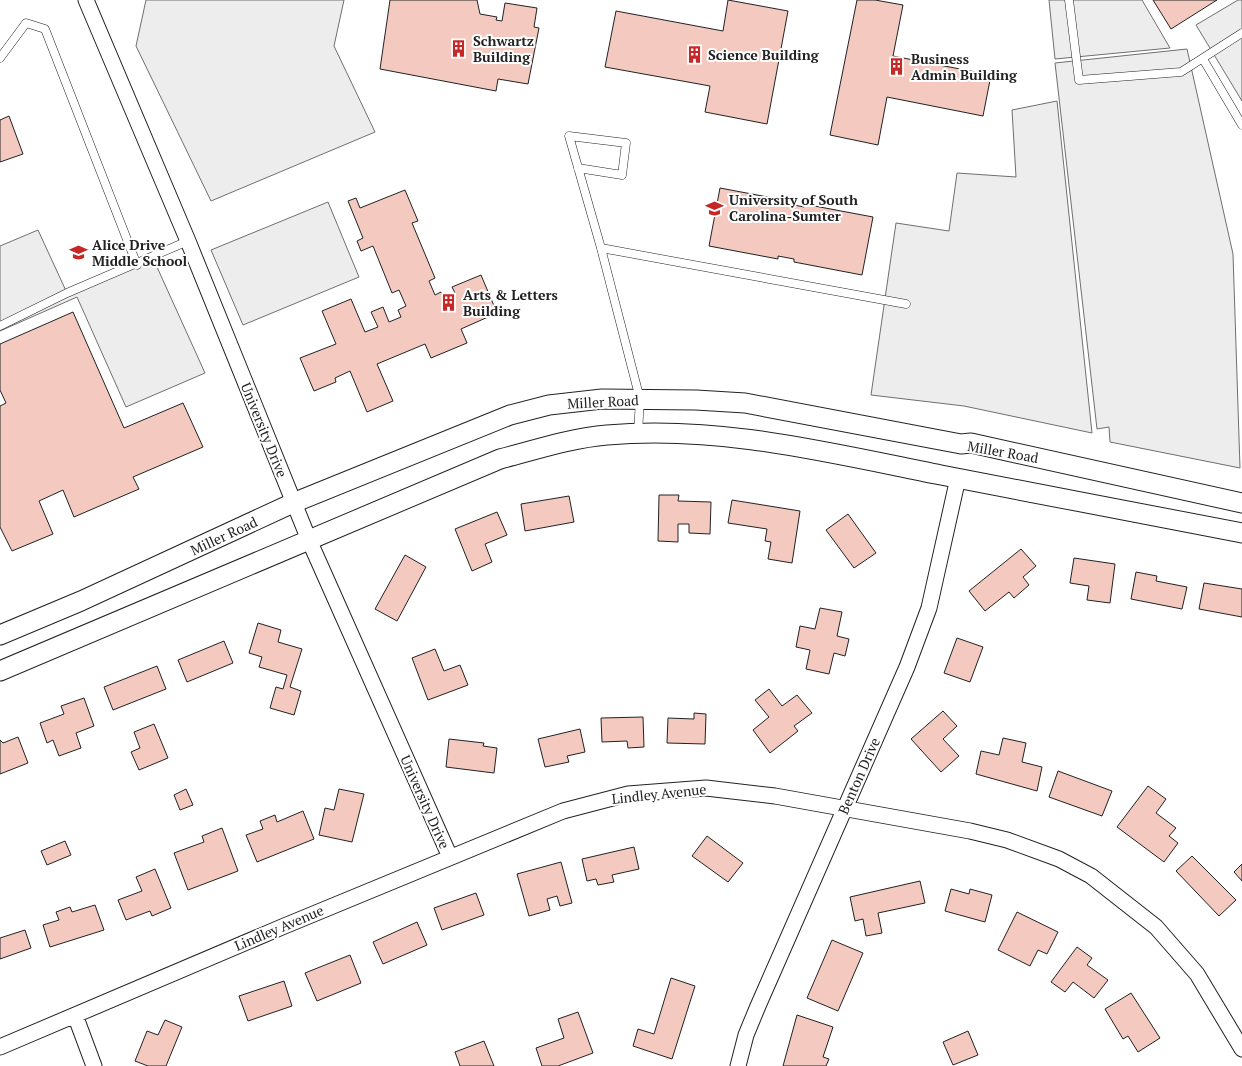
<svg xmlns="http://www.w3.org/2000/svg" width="1242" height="1066" viewBox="0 0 1242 1066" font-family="'PT Serif',serif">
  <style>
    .parking { fill: #ededed; stroke: #6f6f6f }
    .building { fill: #f3c9c0; stroke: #222 }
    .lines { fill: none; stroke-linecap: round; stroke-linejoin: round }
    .service-casing { stroke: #222; stroke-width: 9 }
    .minor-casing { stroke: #222; stroke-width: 17 }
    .tertiary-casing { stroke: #222; stroke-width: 21 }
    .service { stroke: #fff; stroke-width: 8 }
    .minor { stroke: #fff; stroke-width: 15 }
    .tertiary { stroke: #fff; stroke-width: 19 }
    .labels { text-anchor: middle; stroke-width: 4; stroke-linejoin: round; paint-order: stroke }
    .poi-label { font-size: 14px; font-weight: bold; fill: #222; stroke: #fff; text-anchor: start }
    .street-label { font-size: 14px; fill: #222; stroke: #fff }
  </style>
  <rect width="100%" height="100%" fill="#fff"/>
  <path class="parking" d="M146,0H344L334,46L375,132L211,201L136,46Z
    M1049,0H1142L1170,48L1055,59Z
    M1238,0H1242V101L1196,25Z
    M1187,49L1233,254L1240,468L1110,442L1109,427L1097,429L1055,63Z
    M1057,101L1092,433L964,406L871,395L896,223L949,231L957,173L1016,177L1012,110Z
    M328,202L359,277L243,325L211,250Z
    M38,230L67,293L152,256L205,373L126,407L77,297L0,331V246Z"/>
  <path class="building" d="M390,0H477L480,14L497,17L496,20L502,21L505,3L537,8L534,27L539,28L528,84L498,79L496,91L380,69Z
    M728,0L788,11L767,124L705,112L710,86L605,67L616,11L723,31Z
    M857,0H875L903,5L893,56L991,75L983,116L887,97L878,145L830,135Z
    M1153,0H1217L1171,29Z
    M9,116L23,154L0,162V120Z
    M720,188L789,201V204L804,207V204L873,217L862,275L794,262V259L778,256V259L709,246Z
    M405,190L418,221L412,223L435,278L429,281L435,295L441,292L443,298L455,293L452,287L481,275L497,313L461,329L467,343L431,358L425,344L377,364L393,401L367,412L350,371L335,378L336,382L314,391L300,358L336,344L322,311L351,299L365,332L378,327L371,312L383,307L389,322L401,317L398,310L406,306L399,290L392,293L373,246L361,251L357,241L363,238L348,201L356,198L360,208Z
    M73,312L124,428L183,403L203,447L133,477L139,489L74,517L63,490L39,501L53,534L12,551L0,527V406L6,403L0,390V344Z
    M659,495H679L678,501L711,502L710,534L689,533V524H678V542L658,541Z
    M569,496L574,522L525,531L521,504Z
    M732,500L800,511L792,563L768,559L771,542L765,541L767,529L728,523Z
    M497,512L507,535L485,544L492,562L472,571L455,529Z
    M848,514L876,553L854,568L826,530Z
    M1021,549L1036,566L1023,577L1029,585L1014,598L1009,592L985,611L969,591Z
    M405,555L426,567L397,621L375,609Z
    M1074,558L1115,564L1110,603L1087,600L1089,586L1070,583Z
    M1136,572L1157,576L1156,581L1187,587L1182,609L1131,599Z
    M1204,583L1242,589V617L1199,609Z
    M820,608L842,612L837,636L849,639L845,656L834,653L829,674L806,669L810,650L796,647L800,626L815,629Z
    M258,623L281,630L278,642L302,649L290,687L301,691L294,715L270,708L276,687L283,689L287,675L259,667L262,657L249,653Z
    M957,638L983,647L970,682L944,673Z
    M224,641L233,663L187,682L178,660Z
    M435,649L444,671L460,665L468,685L428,700L412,658Z
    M157,666L166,689L113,710L104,687Z
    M769,689L782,706L797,695L812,713L794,726L798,731L770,753L753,730L769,717L755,700Z
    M84,698L94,726L76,733L81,748L59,756L53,740L47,743L40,723L64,714L61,706Z
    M943,711L957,726L943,739L959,756L941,772L911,739Z
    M694,713L706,714L705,744L667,743L668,718L694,719Z
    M643,717L644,747L628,748L627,741L602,742L601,718Z
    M154,724L168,758L139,770L131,752L140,748L134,732Z
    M580,729L585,752L567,756L569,762L545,767L538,739Z
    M18,737L28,763L0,774V740L3,743Z
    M1003,738L1026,743L1022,762L1042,767L1037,791L976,774L981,751L999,755Z
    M449,739L484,743L483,746L497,748L494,773L446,767Z
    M1058,771L1112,791L1102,816L1049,797Z
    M1148,786L1166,799L1156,813L1176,828L1169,836L1178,843L1164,862L1117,827Z
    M186,789L193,805L180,810L174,795Z
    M339,789L364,794L352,842L319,835L325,808L334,810Z
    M303,811L314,839L257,862L246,835L263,829L260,821L275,815L277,822Z
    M222,828L238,871L188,890L174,853L204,842L202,836Z
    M707,836L743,863L728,882L692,856Z
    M65,841L71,855L47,865L41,851Z
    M634,847L639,869L612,875L614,882L598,885L596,879L587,881L582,859Z
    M1192,856L1236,900L1219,916L1176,871Z
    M561,862L572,903L560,906L557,896L547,899L550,910L529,916L517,874Z
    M1242,864V881L1234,872Z
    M155,869L171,908L152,916L150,911L126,920L118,900L142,891L136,877Z
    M920,881L925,903L878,913L882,933L866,936L863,919L855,921L850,897Z
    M951,889L969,894L970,889L992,895L985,922L945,911Z
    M476,893L484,915L442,930L434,908Z
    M95,905L104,930L50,947L43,925L59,920L56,912L70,907L72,912Z
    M1017,912L1058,932L1047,954L1038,950L1030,966L998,950Z
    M417,922L427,945L383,964L373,942Z
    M25,930L31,948L0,959V938Z
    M832,940L863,953L838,1011L807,998Z
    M1077,947L1092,958L1087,965L1108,980L1094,998L1073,982L1065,992L1051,982Z
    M350,955L361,983L317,1001L305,973Z
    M671,978L695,986L672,1059L633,1046L638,1029L654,1034Z
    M284,981L292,1006L248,1021L239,996Z
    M1131,993L1160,1038L1138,1052L1128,1036L1123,1039L1105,1009Z
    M578,1012L593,1053L558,1066H542L536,1048L564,1038L558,1019Z
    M797,1015L833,1027L823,1057L829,1059L826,1066H783Z
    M165,1020L182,1027L166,1066H148L135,1061L147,1031L158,1035Z
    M968,1031L978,1055L953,1065L943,1042Z
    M484,1041L494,1066H460L455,1052Z"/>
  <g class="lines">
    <defs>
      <path id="service" d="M1069,0L1079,80L1181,72L1242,33
        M0,58L26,23L45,29L137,265
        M1203,59L1242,125
        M578,168L622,175L626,143L569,136L601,248L640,399L638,433
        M601,248L906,304
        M0,326L67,293L188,241"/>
      <path id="minor" d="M86,0L188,241L309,540L450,857
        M75,1015L94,1066
        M0,1047L282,927L563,811L628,794L706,788L775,796L970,831L1007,840L1059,859L1091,876L1156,927L1197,974L1242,1049
        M738,1066L746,1035L758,1006L907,667L929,608L958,478"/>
      <path id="tertiary" d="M0,635L81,601L293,503L510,415L549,405L602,399L696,400L745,403L961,444L971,443L1242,503
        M0,671L500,459C535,450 571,438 607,435C720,425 830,453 941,475C1041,494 1142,514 1242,533"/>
    </defs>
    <use href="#service" class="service-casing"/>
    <use href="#minor" class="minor-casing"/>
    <use href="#tertiary" class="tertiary-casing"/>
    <use href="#service" class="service"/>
    <use href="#minor" class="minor"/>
    <use href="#tertiary" class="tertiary"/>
  </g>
  <defs>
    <symbol id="building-bare" viewBox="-9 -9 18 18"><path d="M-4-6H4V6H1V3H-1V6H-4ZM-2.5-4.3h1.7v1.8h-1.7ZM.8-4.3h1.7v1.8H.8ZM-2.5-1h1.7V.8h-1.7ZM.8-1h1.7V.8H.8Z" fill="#c62828" stroke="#fff" stroke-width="2.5" paint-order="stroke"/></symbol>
    <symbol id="university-bare" viewBox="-9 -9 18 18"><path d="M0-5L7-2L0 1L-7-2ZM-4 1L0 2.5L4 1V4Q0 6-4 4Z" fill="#c62828" stroke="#fff" stroke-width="2.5" paint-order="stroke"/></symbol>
    <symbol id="school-bare" viewBox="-9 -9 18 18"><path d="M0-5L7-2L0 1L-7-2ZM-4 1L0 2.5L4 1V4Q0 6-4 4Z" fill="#c62828" stroke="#fff" stroke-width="2.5" paint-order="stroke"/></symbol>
  </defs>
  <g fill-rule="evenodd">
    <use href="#building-bare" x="446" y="36" width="25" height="25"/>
    <use href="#building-bare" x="682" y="42" width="25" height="25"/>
    <use href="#building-bare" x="884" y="54" width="25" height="25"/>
    <use href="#university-bare" x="702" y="196" width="25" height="25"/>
    <use href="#school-bare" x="66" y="240" width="25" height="25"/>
    <use href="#building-bare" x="436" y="290" width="25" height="25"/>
  </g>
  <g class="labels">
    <g class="poi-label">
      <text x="473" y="46">Schwartz<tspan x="473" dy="16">Building</tspan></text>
      <text x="708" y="60">Science Building</text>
      <text x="911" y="64">Business<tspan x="911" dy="16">Admin Building</tspan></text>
      <text x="729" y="205">University of South<tspan x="729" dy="16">Carolina-Sumter</tspan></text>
      <text x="92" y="250">Alice Drive<tspan x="92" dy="16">Middle School</tspan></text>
      <text x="463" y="300">Arts &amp; Letters<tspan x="463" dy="16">Building</tspan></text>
    </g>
    <g class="street-label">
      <text transform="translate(603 402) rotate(-3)" y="5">Miller Road</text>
      <text transform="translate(264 430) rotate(68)" y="5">University Drive</text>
      <text transform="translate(1003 452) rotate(10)" y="5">Miller Road</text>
      <text transform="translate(224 536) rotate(-25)" y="5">Miller Road</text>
      <text transform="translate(859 776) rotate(-66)" y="5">Benton Drive</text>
      <text transform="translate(659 794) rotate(-6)" y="5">Lindley Avenue</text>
      <text transform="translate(425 802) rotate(66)" y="5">University Drive</text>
      <text transform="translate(279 928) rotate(-23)" y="5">Lindley Avenue</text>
    </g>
  </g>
</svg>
